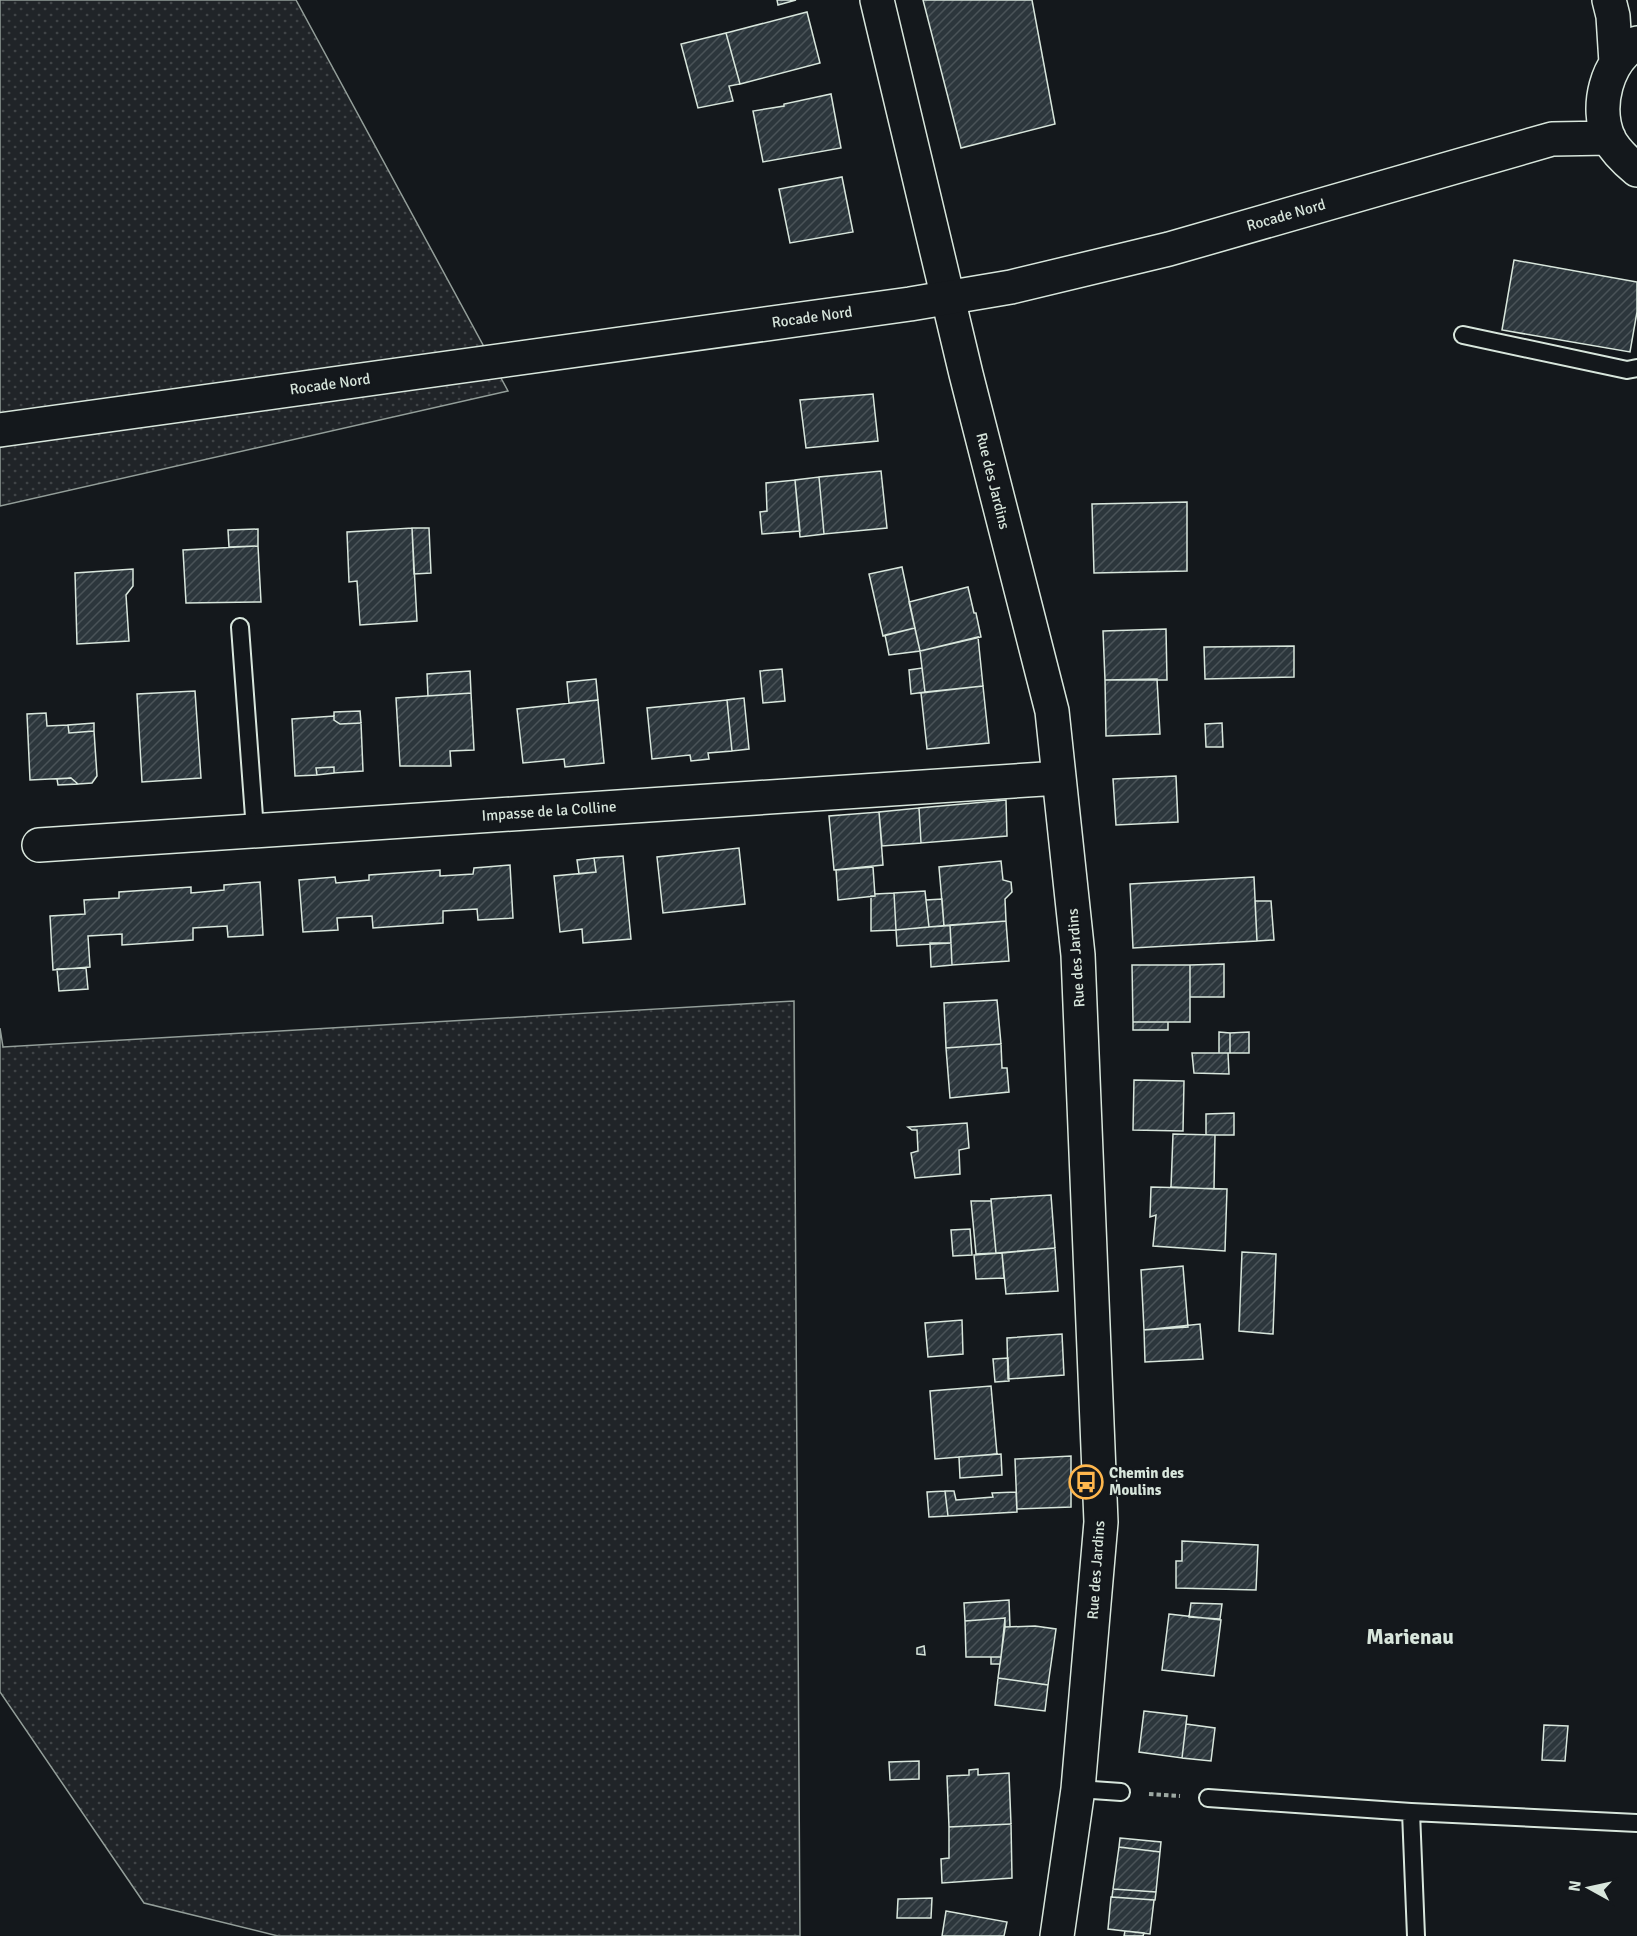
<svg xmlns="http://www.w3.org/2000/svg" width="1637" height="1936" viewBox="0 0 1637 1936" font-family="Signika,sans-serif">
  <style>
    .grass { fill: url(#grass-dots); stroke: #939e99; stroke-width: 1.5 }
    .building { fill: url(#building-hatch); stroke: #d8e6dc; stroke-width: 1.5 }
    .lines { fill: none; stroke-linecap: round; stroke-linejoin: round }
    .lane-casing { stroke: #d8e6dc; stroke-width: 20 }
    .street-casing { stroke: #d8e6dc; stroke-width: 36 }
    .secondary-casing { stroke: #d8e6dc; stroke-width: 36 }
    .path { stroke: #9da8a2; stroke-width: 4; stroke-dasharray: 4.5 3; stroke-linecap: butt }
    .lane { stroke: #14181c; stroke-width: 16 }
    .street { stroke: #14181c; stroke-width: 33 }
    .secondary { stroke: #14181c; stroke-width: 33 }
    .labels { text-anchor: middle; stroke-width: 4.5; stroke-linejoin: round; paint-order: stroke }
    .street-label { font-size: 15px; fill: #d8e6dc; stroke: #14181c }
    .poi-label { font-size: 15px; font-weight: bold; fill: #d8e6dc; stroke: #14181c; text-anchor: start }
    .district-label { font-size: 21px; font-weight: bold; fill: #d8e6dc; stroke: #14181c }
  </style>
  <defs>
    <pattern id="grass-dots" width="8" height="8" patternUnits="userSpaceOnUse" patternTransform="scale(1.5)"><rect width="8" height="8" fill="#202428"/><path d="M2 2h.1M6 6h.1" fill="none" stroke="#404447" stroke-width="1.8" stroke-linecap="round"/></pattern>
    <pattern id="building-hatch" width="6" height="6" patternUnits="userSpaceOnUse" patternTransform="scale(1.5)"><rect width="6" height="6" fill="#2c363c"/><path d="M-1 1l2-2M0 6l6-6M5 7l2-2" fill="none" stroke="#4a5358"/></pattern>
  </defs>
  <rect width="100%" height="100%" fill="#14181c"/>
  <path class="grass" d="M0,0H296L508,391L0,506Z
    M794,1001L800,1936H278L144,1903L0,1692V1028L3,1047Z"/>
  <path class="building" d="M777,0H796L778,5Z
    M923,0H1032L1055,124L961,148Z
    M807,12L820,63L740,84L726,33Z
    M726,33L740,84L729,86L733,101L698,108L681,44Z
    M831,94L841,148L763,162L753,111L784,106V104Z
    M842,177L853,232L790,243L779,189Z
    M1514,260L1637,282V312L1630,352L1502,330Z
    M873,394L878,441L806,448L800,400Z
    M881,471L887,528L824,534L819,477Z
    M819,477L824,534L800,537L795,480Z
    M795,480L800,531L762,534L760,512L767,511L766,483Z
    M1187,502V571L1094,573L1092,504Z
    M412,528L417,621L360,625L357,581L349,582L347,532Z
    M412,528H429L431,573L414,574Z
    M258,529V546L229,547L228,530Z
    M258,546L261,602L186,603L183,550Z
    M902,567L915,628L883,636L869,574Z
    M133,569V586L126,595L129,641L77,644L75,573Z
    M968,587L974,613H976L981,637L920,651L909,602Z
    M915,628L920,651L889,655L885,635Z
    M1166,629L1167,680H1105L1103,631Z
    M978,637L983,686L925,692L920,651Z
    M1294,646V677L1205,679L1204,647Z
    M922,668L925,692L911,694L909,670Z
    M782,669L785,701L763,703L760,671Z
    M470,671L471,693L428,696L427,674Z
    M596,679L598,700L569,703L567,682Z
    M1157,679L1160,734L1106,736L1105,680Z
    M983,686L989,743L927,749L921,693Z
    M195,691L201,778L142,782L137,694Z
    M471,693L474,750L450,751L451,766H400L396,698Z
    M744,698L749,749L732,751L727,700Z
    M598,700L604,763L565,767L564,759L523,763L517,709Z
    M727,700L732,751L708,753L709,759L691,761L690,755L652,759L647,708Z
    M360,711L361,723L340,724L334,720V712Z
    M46,713L47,726L68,725L69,733L94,731L97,776L92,783L78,784L71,778L30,780L27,714Z
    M334,716V720L340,724L361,723L363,771L334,773V767L316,768L317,775L295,776L292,719Z
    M94,723V731L69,733L68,725Z
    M1222,723L1223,747H1206L1205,724Z
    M334,767V773L317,775L316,768Z
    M1176,776L1178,822L1116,825L1113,779Z
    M71,778L78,784L58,785L57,779Z
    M1006,800L1007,836L921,843L919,808Z
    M919,808L921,843L882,846L879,812Z
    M879,812L883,865L834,870L829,816Z
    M739,848L745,904L663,913L657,857Z
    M623,856L631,939L583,943L582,929L560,932L554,876L596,872L594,858Z
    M594,858L596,872L579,874L577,860Z
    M1001,861L1003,880L1011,882L1012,892L1005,899L1006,921L944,926L939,867Z
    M510,865L513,918L478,920L477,909L443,911V923L373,928L372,916L337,918L338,930L303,932L299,880L335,877L336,883L369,880V875L440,870V876L473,874L474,868Z
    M873,867L875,896L838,900L836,870Z
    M1254,877L1257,941L1133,948L1130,884Z
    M260,882L263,935L228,937L227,926L193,928V940L122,945V934L88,936L90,967L53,970L50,916L85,914L84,900L119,898V892L191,887V893L224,890V885Z
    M925,891L929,927L896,930L894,893Z
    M894,893L896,930L871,931V896H875V894Z
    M942,899L944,926L929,927L926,900Z
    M1255,901H1271L1274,940L1257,941Z
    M1006,921L1009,961L952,965L950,925Z
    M950,925L951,943L897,946L896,930Z
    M930,943H951L952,965L931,967Z
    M1224,964V997H1190V965Z
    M1132,965H1190V1022H1133Z
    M86,968L88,989L59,991L57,969Z
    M997,1000L1001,1044L946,1048L944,1003Z
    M1133,1022H1168V1030H1133Z
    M1219,1032L1230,1033V1053H1219Z
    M1249,1032V1053H1230V1033Z
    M1001,1044L1002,1068H1007L1009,1092L950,1098L946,1048Z
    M1192,1053H1228L1229,1074L1194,1073Z
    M1134,1080L1184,1081L1183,1131L1133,1130Z
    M1234,1113V1135H1206V1114Z
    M967,1123L969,1148L959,1150L960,1174L915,1178L911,1153L918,1151L917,1130H912L908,1127Z
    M1173,1134L1215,1135L1214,1189L1171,1187Z
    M1151,1187L1227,1189L1225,1251L1153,1246L1156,1215L1150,1217Z
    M1051,1195L1055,1248L996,1253L991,1199Z
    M971,1201H991L996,1253L976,1254Z
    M970,1229L972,1255L953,1256L951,1230Z
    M1055,1248L1058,1291L1006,1294L1002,1253Z
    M1242,1252L1276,1254L1273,1334L1239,1331Z
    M1002,1253L1004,1278L976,1279L974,1255Z
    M1183,1266L1188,1327L1144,1330L1141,1270Z
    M962,1320L963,1354L928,1357L925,1323Z
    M1200,1324L1203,1359L1145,1362L1144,1330Z
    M1062,1334L1064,1375L1008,1379L1007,1338Z
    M1008,1358L1009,1381L995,1382L993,1359Z
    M991,1386L997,1454L935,1459L930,1391Z
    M1001,1454L1002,1475L960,1478L959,1457Z
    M1071,1456V1507L1017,1509L1015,1459Z
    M945,1491L948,1516L929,1517L927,1492Z
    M945,1491H954L956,1500L993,1497L992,1493L1016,1492L1017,1512L948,1516Z
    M1182,1541L1258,1545L1256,1590L1176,1588V1561H1182Z
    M1009,1600L1010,1627H1005V1618L965,1621L964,1603Z
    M1191,1603L1222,1604L1220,1619L1189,1617Z
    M1169,1614L1221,1620L1214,1676L1162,1670Z
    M1005,1618L1001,1657H966L965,1621Z
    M1035,1626L1056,1629L1048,1685L998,1678L1005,1627Z
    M924,1646L925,1655L917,1654V1648Z
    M991,1657H1001L1000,1664H991Z
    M998,1678L1048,1685L1045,1711L995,1705Z
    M1144,1711L1187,1716L1182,1758L1139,1752Z
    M1186,1724L1215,1728L1211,1761L1182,1758Z
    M1544,1725L1568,1726L1565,1761L1542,1760Z
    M919,1761V1779L890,1780L889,1762Z
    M978,1769V1775L1009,1773L1011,1824L949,1827L947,1776L969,1775V1770Z
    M1011,1824L1012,1878L942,1883L941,1859L949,1858V1827Z
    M1120,1838L1161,1842L1160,1852L1119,1847Z
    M1119,1847L1160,1852L1156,1892L1113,1889Z
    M1113,1889L1156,1892L1155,1900L1112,1897Z
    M1111,1897L1154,1900L1150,1934L1108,1929Z
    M932,1898L931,1918H897L898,1899Z
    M946,1911L1007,1922L1004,1936H942Z
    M1125,1931L1144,1933L1143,1936H1124Z"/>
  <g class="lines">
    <defs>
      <path id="lane" d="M1463,335L1627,370L1637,368
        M240,627L255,830
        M1078,1789L1121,1792
        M1208,1798L1411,1812L1637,1823
        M1411,1812L1416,1936"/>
      <path id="street" d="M877,0L966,374L1052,711L1078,955L1101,1522L1078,1789L1057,1936
        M39,845L1059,778"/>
      <path id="secondary" d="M1609,0L1613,16L1616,63
        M1637,43C1606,61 1595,107 1609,139C1616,152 1626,161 1637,170
        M0,430L910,304L1011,287L1169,249L1552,139L1609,138"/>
    </defs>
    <use href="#lane" class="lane-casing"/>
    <use href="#street" class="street-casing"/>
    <use href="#secondary" class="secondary-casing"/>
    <path class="path" d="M1149,1794L1180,1796"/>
    <use href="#lane" class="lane"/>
    <use href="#street" class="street"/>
    <use href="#secondary" class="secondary"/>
  </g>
  <defs>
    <symbol id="bus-ring" viewBox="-11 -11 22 22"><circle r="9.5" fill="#14181c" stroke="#ffb74d" stroke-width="1.5"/><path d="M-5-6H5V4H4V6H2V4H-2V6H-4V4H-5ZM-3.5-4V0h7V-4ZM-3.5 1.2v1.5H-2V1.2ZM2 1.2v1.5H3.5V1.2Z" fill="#ffb74d"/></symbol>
  </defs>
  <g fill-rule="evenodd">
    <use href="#bus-ring" x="1067" y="1463" width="38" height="38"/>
  </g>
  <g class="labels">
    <g class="street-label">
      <text transform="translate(1286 215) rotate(-16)" y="5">Rocade Nord</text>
      <text transform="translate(812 317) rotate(-8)" y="5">Rocade Nord</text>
      <text transform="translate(330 384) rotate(-8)" y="5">Rocade Nord</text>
      <text transform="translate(993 481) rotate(76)" y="5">Rue des Jardins</text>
      <text transform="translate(549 811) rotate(-4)" y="5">Impasse de la Colline</text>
      <text transform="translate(1076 958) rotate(-94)" y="5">Rue des Jardins</text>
      <text transform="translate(1096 1570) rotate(-86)" y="5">Rue des Jardins</text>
    </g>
    <g class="poi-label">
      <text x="1109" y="1478">Chemin des<tspan x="1109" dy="17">Moulins</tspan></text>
    </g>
    <g class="district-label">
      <text x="1410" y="1644">Marienau</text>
    </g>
  </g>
  <g transform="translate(1589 1888) rotate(278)" stroke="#14181c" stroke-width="4.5" paint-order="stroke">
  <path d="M0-4.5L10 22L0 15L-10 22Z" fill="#d8e6dc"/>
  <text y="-9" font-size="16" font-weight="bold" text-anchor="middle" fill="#d8e6dc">N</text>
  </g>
</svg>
